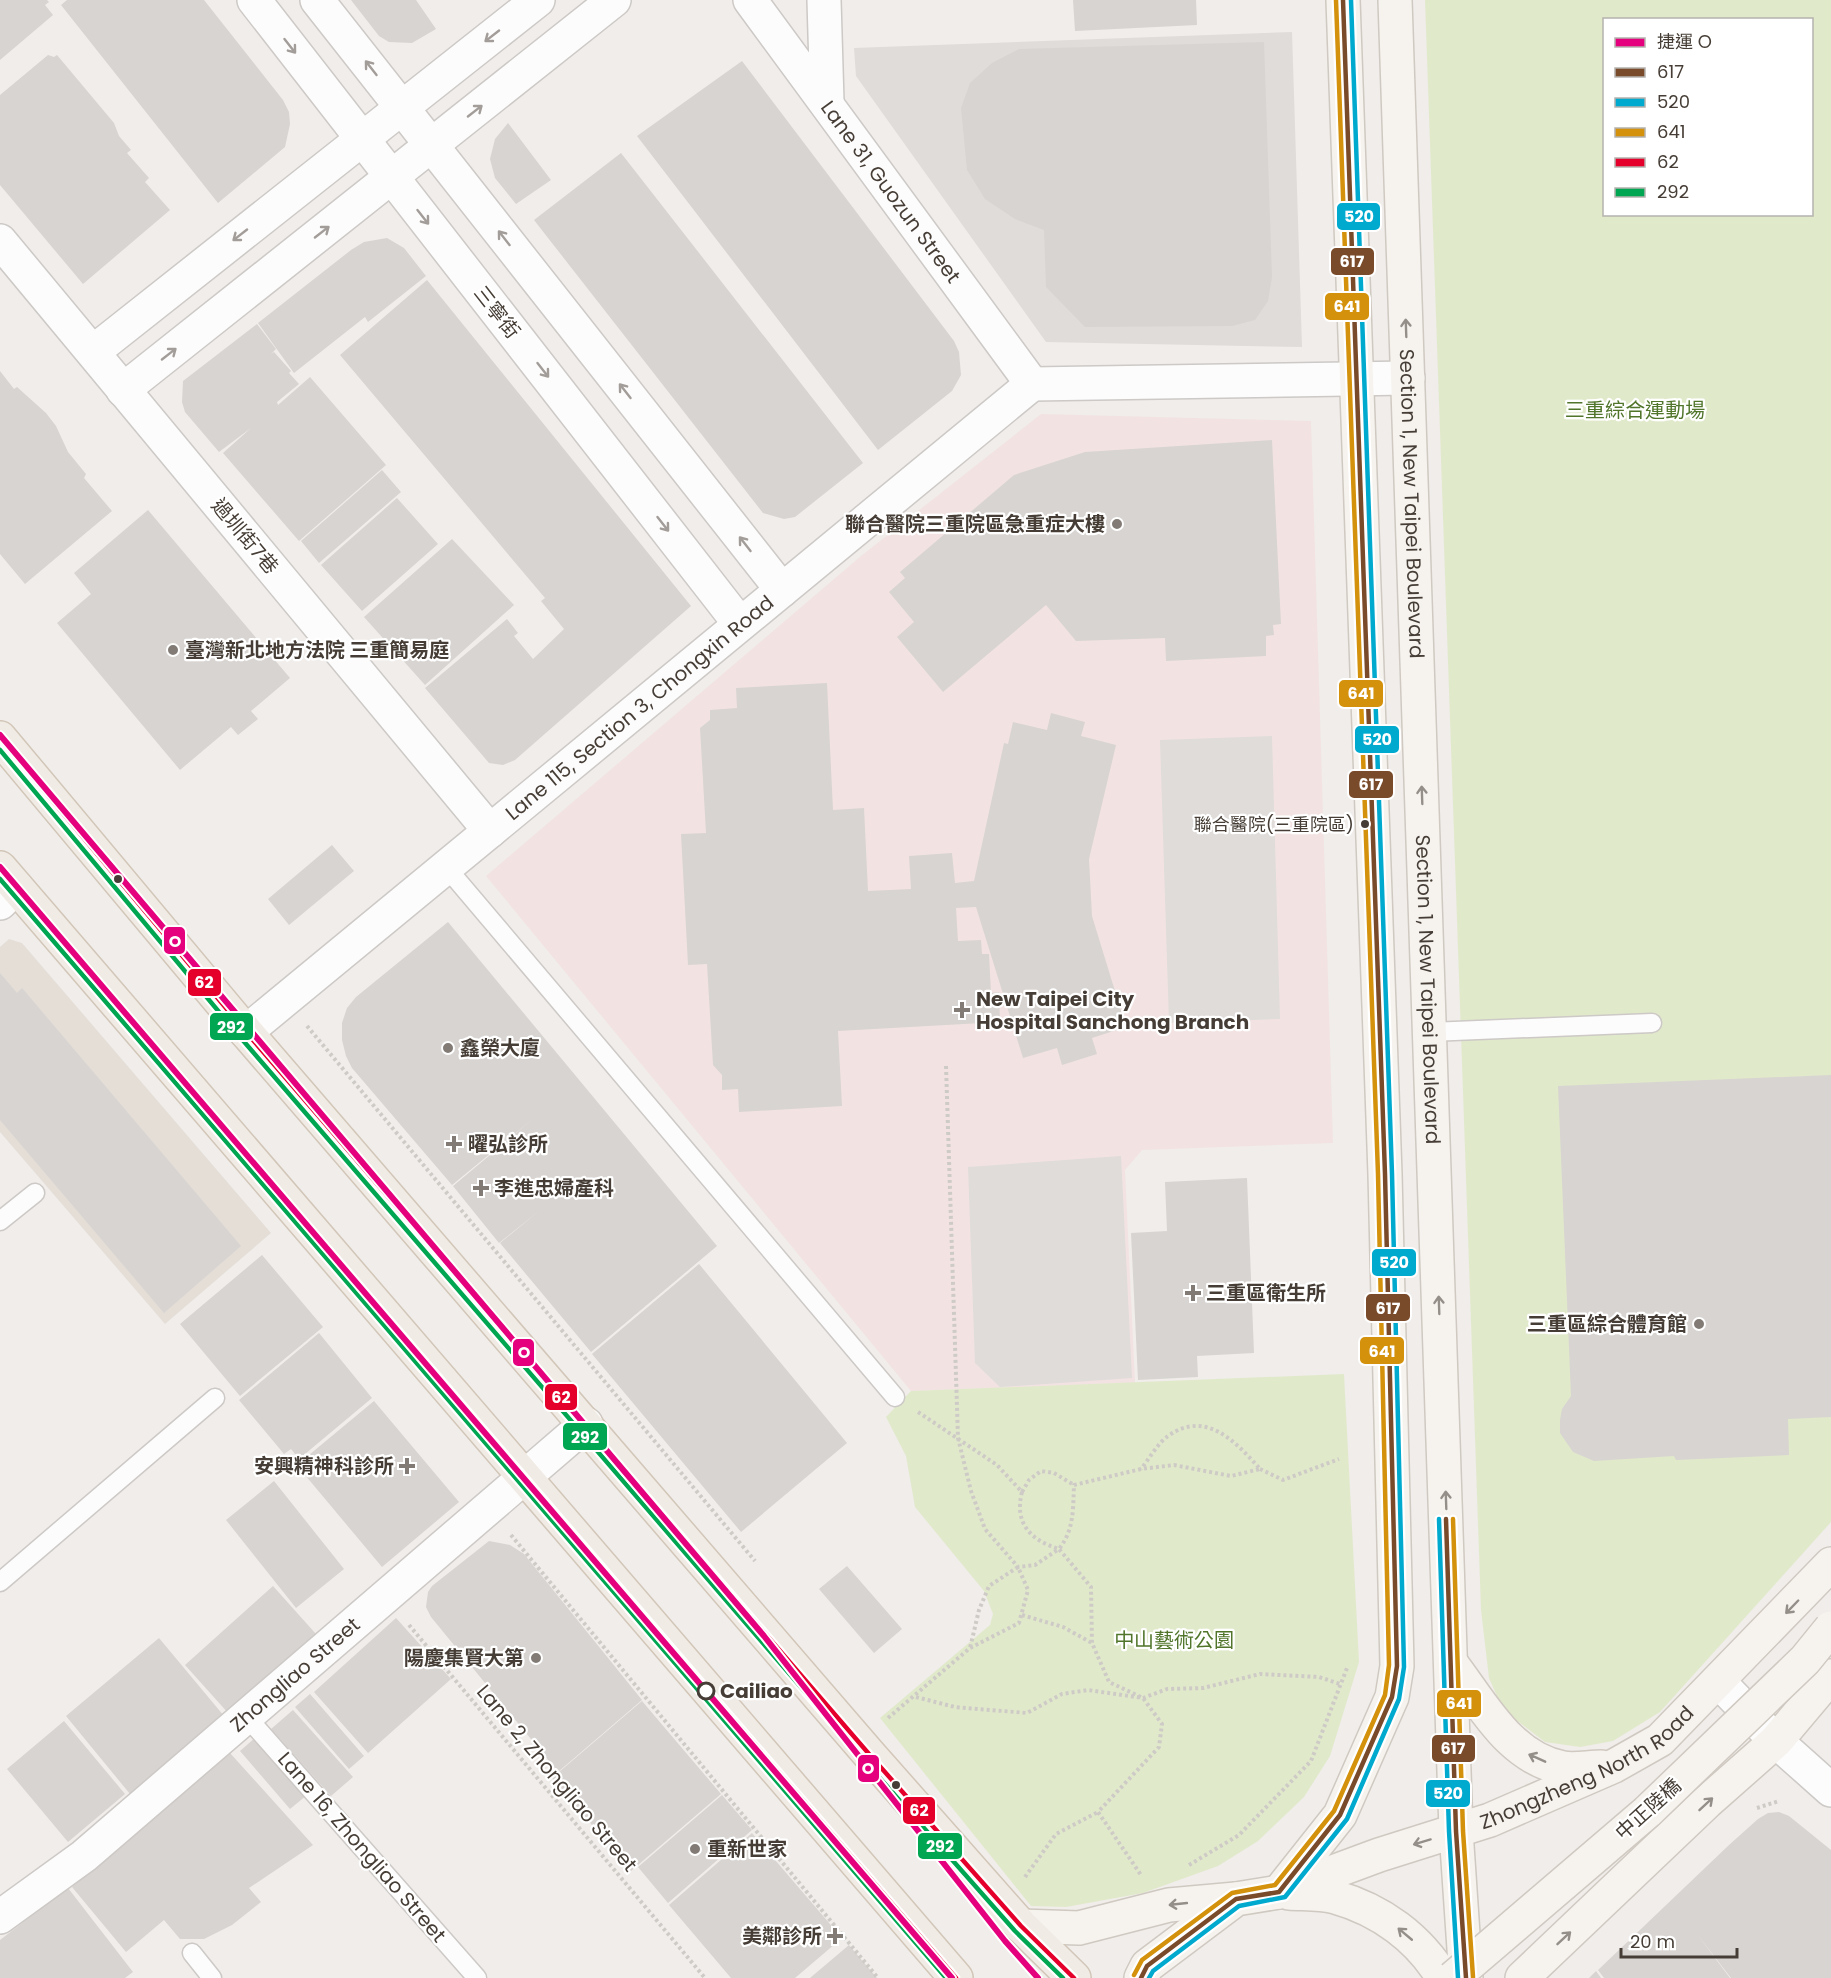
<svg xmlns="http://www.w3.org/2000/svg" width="1831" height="1978" viewBox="0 0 1831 1978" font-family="Poppins,'Noto Sans TC',sans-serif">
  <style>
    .residential { fill: #e4ded7 }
    .medical { fill: #f2e3e2 }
    .green { fill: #e1e9cb; fill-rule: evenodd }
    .parking { fill: #dfdcda }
    .building { fill: #d8d4d1 }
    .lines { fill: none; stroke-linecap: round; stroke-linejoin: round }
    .lane-casing { stroke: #ccc9c6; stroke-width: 21 }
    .street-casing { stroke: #ccc9c6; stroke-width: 36 }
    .secondary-casing { stroke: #cfc9c1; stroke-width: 36 }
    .primary-casing { stroke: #d2c6b8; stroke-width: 36 }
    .path { stroke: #cecbc7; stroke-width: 4; stroke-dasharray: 3 3; stroke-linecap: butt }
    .lane { stroke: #fdfcfc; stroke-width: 18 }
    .street { stroke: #fdfcfc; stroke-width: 33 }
    .secondary { stroke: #f6f3ef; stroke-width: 33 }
    .primary { stroke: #f0ebe4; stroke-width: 33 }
    .secondary-bridge-casing { stroke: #cfc9c1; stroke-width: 36; stroke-linecap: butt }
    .secondary-bridge { stroke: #f6f3ef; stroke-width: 33 }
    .bus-1-casing { stroke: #fff; stroke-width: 9 }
    .bus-2-casing { stroke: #fff; stroke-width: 9 }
    .bus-3-casing { stroke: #fff; stroke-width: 9 }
    .bus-4-casing { stroke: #fff; stroke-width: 9 }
    .bus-5-casing { stroke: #fff; stroke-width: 9 }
    .bus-1 { stroke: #7a4b2a; stroke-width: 4.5 }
    .bus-2 { stroke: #00a9ce; stroke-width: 4.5 }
    .bus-3 { stroke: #d4910b; stroke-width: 4.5 }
    .bus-4 { stroke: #e4002b; stroke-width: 4.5 }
    .bus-5 { stroke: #00a651; stroke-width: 4.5 }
    .metro-1-casing { stroke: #fff; stroke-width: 10 }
    .metro-1 { stroke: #e5007d; stroke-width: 6 }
    .oneway { stroke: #a29d99 }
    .oneway2 { stroke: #958f89 }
    .poi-dot { fill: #827b75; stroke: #fff; stroke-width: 2 }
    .bus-dot { fill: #463e36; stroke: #fff; stroke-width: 2 }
    .stop-dot { fill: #fff; stroke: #463e36; stroke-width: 3 }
    .labels { text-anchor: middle; stroke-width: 4.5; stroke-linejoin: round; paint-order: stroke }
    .bus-label { font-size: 18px; fill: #463e36; stroke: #fff; text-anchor: end }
    .street-label { font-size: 20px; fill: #463e36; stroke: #fff }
    .park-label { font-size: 20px; fill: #51762b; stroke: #fff }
    .poi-label { font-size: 20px; font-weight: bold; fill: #463e36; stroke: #fff; text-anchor: start }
    .stop-label { font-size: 20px; font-weight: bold; fill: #463e36; stroke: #fff; text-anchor: start }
    .line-badge { stroke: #fff; stroke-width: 2 }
    .badge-label { font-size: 16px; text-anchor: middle; font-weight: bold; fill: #fff }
  </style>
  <rect width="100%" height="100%" fill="#f0edea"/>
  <path class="residential" d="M9,939L22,943L271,1233L165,1324L0,1132V947Z"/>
  <path class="medical" d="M1041,414L1311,421L1333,1143L1142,1150L1125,1170L1135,1383L911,1391L486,876L861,556Z"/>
  <path class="green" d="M1425,0H1831V1522L1660,1712L1613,1741L1580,1747L1545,1742L1503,1710L1489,1678L1481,1610ZM1604,20H1812V214H1604Z
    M1344,1374L1359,1662L1330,1756L1304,1797L1258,1841L1218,1866L1143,1893L1066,1907L1031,1906L880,1718L990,1625L993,1614L984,1591L915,1507L906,1456L886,1417L911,1391Z"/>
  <path class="parking" d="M1292,32L1302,347L1046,342L856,76L854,48Z
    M1272,736L1280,1019L1169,1023L1160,740Z
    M1121,1156L1132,1378L1000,1387L975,1363L968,1167Z"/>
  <path class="building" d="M0,0H47L49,2L45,5L53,15L0,60Z
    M67,0H204L283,100L289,112L290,124L285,147L218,203L61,5Z
    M351,0H416L436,29L412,43L389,42L379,36Z
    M1073,0H1196L1197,25L1075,31Z
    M1264,42L1272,277L1268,301L1255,320L1232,326L1085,327L1046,287L1044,230L1015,219L985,199L967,170L961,108L970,83L992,63L1019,49Z
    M48,55L54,57L57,55L114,123L119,136L131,150L127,153L149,178L145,182L170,210L83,284L0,185V95Z
    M742,61L954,341L959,352L961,375L952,391L878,450L637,136Z
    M508,123L551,180L516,204L495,178L490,159L495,139Z
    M621,153L863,463L795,517L784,519L763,513L534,220Z
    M387,238L404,248L426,276L368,322L365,317L294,373L258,323L351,250L364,242Z
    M427,280L691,606L515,760L503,765L489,763L425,688L507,619L518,633L514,636L533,659L564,629L541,601L545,598L340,355Z
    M257,324L276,349L271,354L274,352L291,371L289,373L299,384L277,402L278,405L310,377L386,465L299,541L223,453L251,428L219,452L185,412L182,402L183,381Z
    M0,371L14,389L17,387L46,413L56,426L68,452L86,474L84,478L112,511L25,584L0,554Z
    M1272,440L1281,624L1273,625L1274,635L1266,636V656L1166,661L1165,638L1076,641L1046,605L943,692L897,637L914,622L889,592L905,578L900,572L1014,475L1085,452Z
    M382,470L401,492L319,563L301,541Z
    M397,498L438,544L362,611L321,565Z
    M148,510L290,678L251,711L258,719L238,735L231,727L180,770L57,623L91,594L74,573Z
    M452,539L514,605L425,685L364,617Z
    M827,683L833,810L864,808L868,891L911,889L909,856L952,853L955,883L974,881L1004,743L1008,744L1013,722L1047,730L1051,713L1085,722L1081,736L1116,745L1089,859L1092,916L1126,1027L1092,1038L1097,1054L1062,1065L1057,1048L1023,1058L976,907L956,908L958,941L981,940L982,954H989L991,993L999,992L1000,1022L838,1031L842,1106L739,1112L738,1089L722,1090V1075L713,1065L707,964L688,965L681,834L706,833L700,728L710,720V710L737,708L736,688Z
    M332,845L354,871L289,925L268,899Z
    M448,922L717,1246L591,1352L500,1243L539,1211L499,1243L453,1186L534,1118L452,1185L352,1068L346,1056L342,1040V1023L347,1008L356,997Z
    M0,973L17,993L22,988L241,1246L164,1313L0,1120Z
    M1831,1075V1417L1788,1419L1789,1455L1676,1460L1674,1456L1594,1461L1573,1452L1560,1433V1420L1562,1409L1571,1396L1558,1086Z
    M1247,1178L1254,1353L1197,1356L1198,1377L1138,1380L1131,1233L1167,1231L1165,1182Z
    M262,1255L323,1327L240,1396L180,1324Z
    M699,1264L847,1443L741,1532L592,1354Z
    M319,1333L372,1398L299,1459L291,1449L284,1454L239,1400Z
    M374,1401L459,1502L382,1567L300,1469L312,1459L309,1455Z
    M274,1481L344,1569L296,1608L226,1520Z
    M489,1541L510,1545L524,1554L642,1700L558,1772L431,1617L426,1607L428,1592L432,1586Z
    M847,1566L902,1629L874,1653L819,1589Z
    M273,1586L316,1634L229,1714L185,1665Z
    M396,1618L451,1679L368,1753L314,1692Z
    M159,1638L224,1716L130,1794L66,1716Z
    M310,1694L364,1756L349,1769L295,1707Z
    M642,1701L721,1794L631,1871L552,1778Z
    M293,1710L353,1777L331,1796L271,1729Z
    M64,1721L125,1794L68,1842L7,1769Z
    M256,1737L307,1795L290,1809L240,1751Z
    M230,1753L313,1845L249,1888L261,1902L232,1925L204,1939H180L164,1920L126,1952L72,1887Z
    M722,1795L752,1830L668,1903L638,1867Z
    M1779,1812L1789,1816L1831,1850V1978H1731L1697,1934L1730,1978H1604L1598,1970L1729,1845L1758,1819L1768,1813Z
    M752,1833L842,1938L795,1978H731L669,1905Z
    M68,1888L133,1972L125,1978H0V1940Z
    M849,1945L877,1978H810Z
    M1596,1971L1601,1978H1589Z"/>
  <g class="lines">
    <defs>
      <path id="lane" d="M446,867L895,1397
        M1430,1032L1652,1023
        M0,1221L35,1193
        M0,1582L215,1398
        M246,1716L477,1978
        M192,1953L212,1978"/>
      <g id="street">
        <path d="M254,0L740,624"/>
        <path d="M317,0L782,590"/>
        <path id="s1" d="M750,0L1032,384"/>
        <path d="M824,0L827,102"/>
        <path d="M0,241L490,831"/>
        <path d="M93,352L538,0"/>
        <path d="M1032,384L1408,378"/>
        <path d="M123,390L614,0"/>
        <path d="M0,903L16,887"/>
        <path id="s2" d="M246,1032L1032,384"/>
        <path d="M1719,1682L1776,1741L1831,1790"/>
        <path id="s3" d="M0,1917L84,1856L586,1424"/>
      </g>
      <g id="secondary">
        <path id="s4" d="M1395,0L1456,1831L1466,1978"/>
        <path d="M1451,1663C1482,1703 1509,1758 1563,1768C1575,1770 1589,1767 1601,1767"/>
        <path d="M1279,1892L1340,1815L1392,1697L1397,1666L1385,1174L1343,0"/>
        <path d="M1289,1893C1304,1894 1321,1893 1335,1897C1381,1910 1419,1938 1443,1978"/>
        <path d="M1021,1926L1079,1928L1169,1905L1236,1899"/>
        <path id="s5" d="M1141,1978L1147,1966L1236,1899L1279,1892L1379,1855L1490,1820L1614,1766L1660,1740L1831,1564"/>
        <path d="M1522,1978L1707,1802L1776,1741L1831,1676"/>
      </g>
      <path id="primary" d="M0,738L246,1032L869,1754L1021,1926L1074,1978
        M0,868L956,1978"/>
    </defs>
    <use href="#lane" class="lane-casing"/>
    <use href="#street" class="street-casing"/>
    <use href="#secondary" class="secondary-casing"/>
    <use href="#primary" class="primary-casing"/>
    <path class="path" d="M307,1026L755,1561
      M946,1066L958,1438L971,1491L985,1529L1018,1567L1035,1565L1059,1549L1091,1587L1092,1643L1109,1682L1143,1698L1162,1724L1159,1747L1098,1812L1141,1875
      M918,1412L997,1465L1022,1492L1029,1480L1041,1471L1054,1473L1074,1485
      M1260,1469L1283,1480L1339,1459
      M1022,1492C1014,1523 1030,1540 1059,1549C1074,1530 1073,1510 1074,1485L1141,1469L1174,1465L1231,1476L1260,1469C1236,1442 1206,1409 1168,1436C1158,1443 1149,1459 1141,1469
      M511,1535L878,1978
      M1022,1615L1063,1627L1092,1643
      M409,1625L705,1978
      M916,1697L955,1707L1027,1713L1062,1694L1088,1690L1143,1698L1167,1689L1203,1688L1260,1674L1319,1677L1340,1684
      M888,1718L970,1648L1019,1623L1028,1590L1018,1567L989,1586L979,1610L970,1648
      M1757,1808L1779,1801
      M1189,1865L1239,1835L1311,1761L1347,1668
      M1025,1877L1056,1834L1098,1812"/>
    <use href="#lane" class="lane"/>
    <use href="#street" class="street"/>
    <use href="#secondary" class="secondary"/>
    <use href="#primary" class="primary"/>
    <defs>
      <path id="secondary-bridge" d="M1453,1978L1647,1812L1805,1660L1831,1628"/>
    </defs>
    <use href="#secondary-bridge" class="secondary-bridge-casing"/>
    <use href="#secondary-bridge" class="secondary-bridge"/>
    <defs>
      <path id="bus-1" d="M1446,1519L1456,1831L1466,1978
        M1141,1978L1147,1966L1236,1899L1279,1892L1340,1815L1392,1697L1397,1666L1385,1174L1343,0"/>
      <path id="bus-2" d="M1439,1519L1449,1831L1458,1978
        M1149,1978L1153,1971L1239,1906L1285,1897L1347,1819L1399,1699L1404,1667L1392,1174L1351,0"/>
      <path id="bus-3" d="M1453,1519L1463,1831L1473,1977
        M1134,1975L1142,1960L1232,1893L1275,1885L1334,1811L1385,1695L1389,1665L1378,1174L1336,0"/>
      <path id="bus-4" d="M0,738L246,1032L869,1754L1021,1926L1074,1978
        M0,868L956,1978"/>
      <path id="bus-5" d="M0,750L240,1037L863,1759L1015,1931L1063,1978
        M0,879L946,1978"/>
    </defs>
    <use href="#bus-1" class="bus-1-casing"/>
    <use href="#bus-2" class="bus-2-casing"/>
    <use href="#bus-3" class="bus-3-casing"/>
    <use href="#bus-4" class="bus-4-casing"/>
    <use href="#bus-5" class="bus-5-casing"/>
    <use href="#bus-1" class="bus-1"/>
    <use href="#bus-2" class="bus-2"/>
    <use href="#bus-3" class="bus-3"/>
    <use href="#bus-4" class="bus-4"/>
    <use href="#bus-5" class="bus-5"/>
    <defs>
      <path id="metro-1" d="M0,735L764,1636L1005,1941L1038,1978
        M0,867L952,1978"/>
    </defs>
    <use href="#metro-1" class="metro-1-casing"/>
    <use href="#metro-1" class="metro-1"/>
  </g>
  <defs><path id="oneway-shaft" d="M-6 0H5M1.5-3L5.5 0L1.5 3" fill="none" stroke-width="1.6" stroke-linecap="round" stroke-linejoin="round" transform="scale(1.5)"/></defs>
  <g class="oneway">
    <use href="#oneway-shaft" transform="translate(492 36) rotate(142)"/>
    <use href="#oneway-shaft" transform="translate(290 46) rotate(52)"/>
    <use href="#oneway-shaft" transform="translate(371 68) rotate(-128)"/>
    <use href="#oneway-shaft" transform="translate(475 111) rotate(-38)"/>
    <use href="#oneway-shaft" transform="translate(423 217) rotate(52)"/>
    <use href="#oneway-shaft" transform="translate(322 232) rotate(-38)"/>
    <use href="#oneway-shaft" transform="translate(240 235) rotate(142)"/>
    <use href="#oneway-shaft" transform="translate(504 238) rotate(-128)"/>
    <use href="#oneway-shaft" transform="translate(169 354) rotate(-38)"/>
    <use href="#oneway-shaft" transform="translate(543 370) rotate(52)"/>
    <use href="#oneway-shaft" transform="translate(625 391) rotate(-128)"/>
    <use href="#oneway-shaft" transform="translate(663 524) rotate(52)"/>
    <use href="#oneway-shaft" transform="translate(745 544) rotate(-128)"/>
  </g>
  <g class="oneway2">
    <use href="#oneway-shaft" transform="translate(1406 328) rotate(-92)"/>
    <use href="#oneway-shaft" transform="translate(1422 795) rotate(-92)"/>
    <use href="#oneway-shaft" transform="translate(1439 1305) rotate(-92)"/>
    <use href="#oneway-shaft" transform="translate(1446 1500) rotate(-92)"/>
    <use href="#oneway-shaft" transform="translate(1792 1607) rotate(134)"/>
    <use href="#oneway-shaft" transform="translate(1537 1758) rotate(-156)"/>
    <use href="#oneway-shaft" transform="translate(1706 1804) rotate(-43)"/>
    <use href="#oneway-shaft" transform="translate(1422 1842) rotate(163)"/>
    <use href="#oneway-shaft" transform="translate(1178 1904) rotate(174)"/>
    <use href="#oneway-shaft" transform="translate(1405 1934) rotate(-140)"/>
    <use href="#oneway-shaft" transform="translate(1564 1938) rotate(-43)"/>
  </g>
  <g class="poi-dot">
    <circle cx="1117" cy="524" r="6"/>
    <circle cx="173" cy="650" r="6"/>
    <path d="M959 1001h6v6h6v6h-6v6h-6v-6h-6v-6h6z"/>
    <circle cx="448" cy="1048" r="6"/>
    <path d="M451 1135h6v6h6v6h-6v6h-6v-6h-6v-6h6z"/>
    <path d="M478 1179h6v6h6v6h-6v6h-6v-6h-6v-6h6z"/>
    <path d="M1190 1284h6v6h6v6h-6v6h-6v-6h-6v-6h6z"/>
    <circle cx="1699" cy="1324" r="6"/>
    <path d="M404 1457h6v6h6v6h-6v6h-6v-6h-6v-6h6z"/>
    <circle cx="536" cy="1658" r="6"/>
    <circle cx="695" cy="1849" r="6"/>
    <path d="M832 1927h6v6h6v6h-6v6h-6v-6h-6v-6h6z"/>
  </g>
  <g class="bus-dot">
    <circle cx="1365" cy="824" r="5"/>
    <circle cx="118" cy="879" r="5"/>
    <circle cx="896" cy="1785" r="5"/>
  </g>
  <circle class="stop-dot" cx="706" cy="1691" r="8"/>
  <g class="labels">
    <g class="bus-label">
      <text x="1354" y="831">聯合醫院(三重院區)</text>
    </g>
    <g class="street-label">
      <text dy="7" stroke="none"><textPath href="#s1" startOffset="238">Lane 31, Guozun Street</textPath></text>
      <text transform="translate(497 312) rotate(52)" y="7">三寧街</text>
      <text dy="7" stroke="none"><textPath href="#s4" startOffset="504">Section 1, New Taipei Boulevard</textPath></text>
      <text transform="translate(245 536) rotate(50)" y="7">過圳街7巷</text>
      <text dy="7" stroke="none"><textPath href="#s2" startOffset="510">Lane 115, Section 3, Chongxin Road</textPath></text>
      <text dy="7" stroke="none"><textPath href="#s4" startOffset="990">Section 1, New Taipei Boulevard</textPath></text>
      <text dy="7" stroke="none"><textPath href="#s3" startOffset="382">Zhongliao Street</textPath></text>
      <text dy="7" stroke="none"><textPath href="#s5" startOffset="502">Zhongzheng North Road</textPath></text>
      <text transform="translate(557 1778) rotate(50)" y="7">Lane 2, Zhongliao Street</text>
      <text transform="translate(1648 1809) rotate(-42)" y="7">中正陸橋</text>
      <text transform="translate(362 1847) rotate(49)" y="7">Lane 16, Zhongliao Street</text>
    </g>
    <g class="park-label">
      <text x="1635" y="417">三重綜合運動場</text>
      <text x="1174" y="1647">中山藝術公園</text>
    </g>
    <g class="poi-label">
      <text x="1105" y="531" text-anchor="end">聯合醫院三重院區急重症大樓</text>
      <text x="185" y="657">臺灣新北地方法院 三重簡易庭</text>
      <text x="976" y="1006">New Taipei City<tspan x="976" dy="23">Hospital Sanchong Branch</tspan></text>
      <text x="460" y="1055">鑫榮大廈</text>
      <text x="468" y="1151">曜弘診所</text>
      <text x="494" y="1195">李進忠婦產科</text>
      <text x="1206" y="1300">三重區衛生所</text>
      <text x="1687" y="1331" text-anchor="end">三重區綜合體育館</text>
      <text x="394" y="1473" text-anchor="end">安興精神科診所</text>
      <text x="524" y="1665" text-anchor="end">陽慶集賢大第</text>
      <text x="707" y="1856">重新世家</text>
      <text x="822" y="1943" text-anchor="end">美鄰診所</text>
    </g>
    <g class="stop-label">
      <text x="720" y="1698">Cailiao</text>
    </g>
  </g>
  <g class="line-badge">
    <rect x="1336" y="202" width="45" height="29" rx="6" fill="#00a9ce"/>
    <rect x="1330" y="247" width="45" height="29" rx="6" fill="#7a4b2a"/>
    <rect x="1324" y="292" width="46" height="29" rx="6" fill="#d4910b"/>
    <rect x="1338" y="679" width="46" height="29" rx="6" fill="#d4910b"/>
    <rect x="1354" y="725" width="46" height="29" rx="6" fill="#00a9ce"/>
    <rect x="1348" y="770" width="46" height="29" rx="6" fill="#7a4b2a"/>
    <rect x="163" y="926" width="23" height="29" rx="6" fill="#e5007d"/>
    <rect x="187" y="968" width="35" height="29" rx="6" fill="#e4002b"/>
    <rect x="209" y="1012" width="45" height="29" rx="6" fill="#00a651"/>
    <rect x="1371" y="1248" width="46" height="29" rx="6" fill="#00a9ce"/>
    <rect x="1365" y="1293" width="46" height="29" rx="6" fill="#7a4b2a"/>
    <rect x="1359" y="1336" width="46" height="29" rx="6" fill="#d4910b"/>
    <rect x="512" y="1338" width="23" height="29" rx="6" fill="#e5007d"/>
    <rect x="544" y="1383" width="34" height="28" rx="6" fill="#e4002b"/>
    <rect x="562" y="1422" width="46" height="29" rx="6" fill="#00a651"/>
    <rect x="1436" y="1689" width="46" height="29" rx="6" fill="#d4910b"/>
    <rect x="1431" y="1734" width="45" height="29" rx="6" fill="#7a4b2a"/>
    <rect x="857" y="1754" width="23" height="29" rx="6" fill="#e5007d"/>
    <rect x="1425" y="1779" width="46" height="29" rx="6" fill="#00a9ce"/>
    <rect x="902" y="1796" width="34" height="29" rx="6" fill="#e4002b"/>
    <rect x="917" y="1832" width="46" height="28" rx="6" fill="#00a651"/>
  </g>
  <g class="badge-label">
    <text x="1359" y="222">520</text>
    <text x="1352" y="267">617</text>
    <text x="1347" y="312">641</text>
    <text x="1361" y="699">641</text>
    <text x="1377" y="745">520</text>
    <text x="1371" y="790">617</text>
    <text x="175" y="947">O</text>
    <text x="204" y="988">62</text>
    <text x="231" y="1033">292</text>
    <text x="1394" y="1268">520</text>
    <text x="1388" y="1314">617</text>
    <text x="1382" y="1357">641</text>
    <text x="524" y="1358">O</text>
    <text x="561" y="1403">62</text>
    <text x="585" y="1443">292</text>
    <text x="1459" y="1709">641</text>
    <text x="1453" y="1754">617</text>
    <text x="868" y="1774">O</text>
    <text x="1448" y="1799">520</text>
    <text x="919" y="1816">62</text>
    <text x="940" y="1852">292</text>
  </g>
  <rect x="1603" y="18" width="210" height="198" fill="#ffffff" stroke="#b5b2af" stroke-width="1.5"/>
  <rect x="1615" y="38" width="30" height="9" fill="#e5007d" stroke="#b5b2af" stroke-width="1.5"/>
  <text x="1657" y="48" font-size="18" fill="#463e36">捷運 O</text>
  <rect x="1615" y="68" width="30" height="9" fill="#7a4b2a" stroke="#b5b2af" stroke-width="1.5"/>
  <text x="1657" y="78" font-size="18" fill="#463e36">617</text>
  <rect x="1615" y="98" width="30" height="9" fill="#00a9ce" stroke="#b5b2af" stroke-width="1.5"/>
  <text x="1657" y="108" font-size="18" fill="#463e36">520</text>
  <rect x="1615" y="128" width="30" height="9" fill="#d4910b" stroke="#b5b2af" stroke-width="1.5"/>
  <text x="1657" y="138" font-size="18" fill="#463e36">641</text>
  <rect x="1615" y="158" width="30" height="9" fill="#e4002b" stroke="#b5b2af" stroke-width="1.5"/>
  <text x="1657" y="168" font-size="18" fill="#463e36">62</text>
  <rect x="1615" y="188" width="30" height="9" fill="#00a651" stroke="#b5b2af" stroke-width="1.5"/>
  <text x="1657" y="198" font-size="18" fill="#463e36">292</text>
  <path d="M1621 1948v9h116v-9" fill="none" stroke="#463e36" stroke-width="3"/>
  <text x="1630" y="1948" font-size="18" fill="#463e36" stroke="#ffffff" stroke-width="4.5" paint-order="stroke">20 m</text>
</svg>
